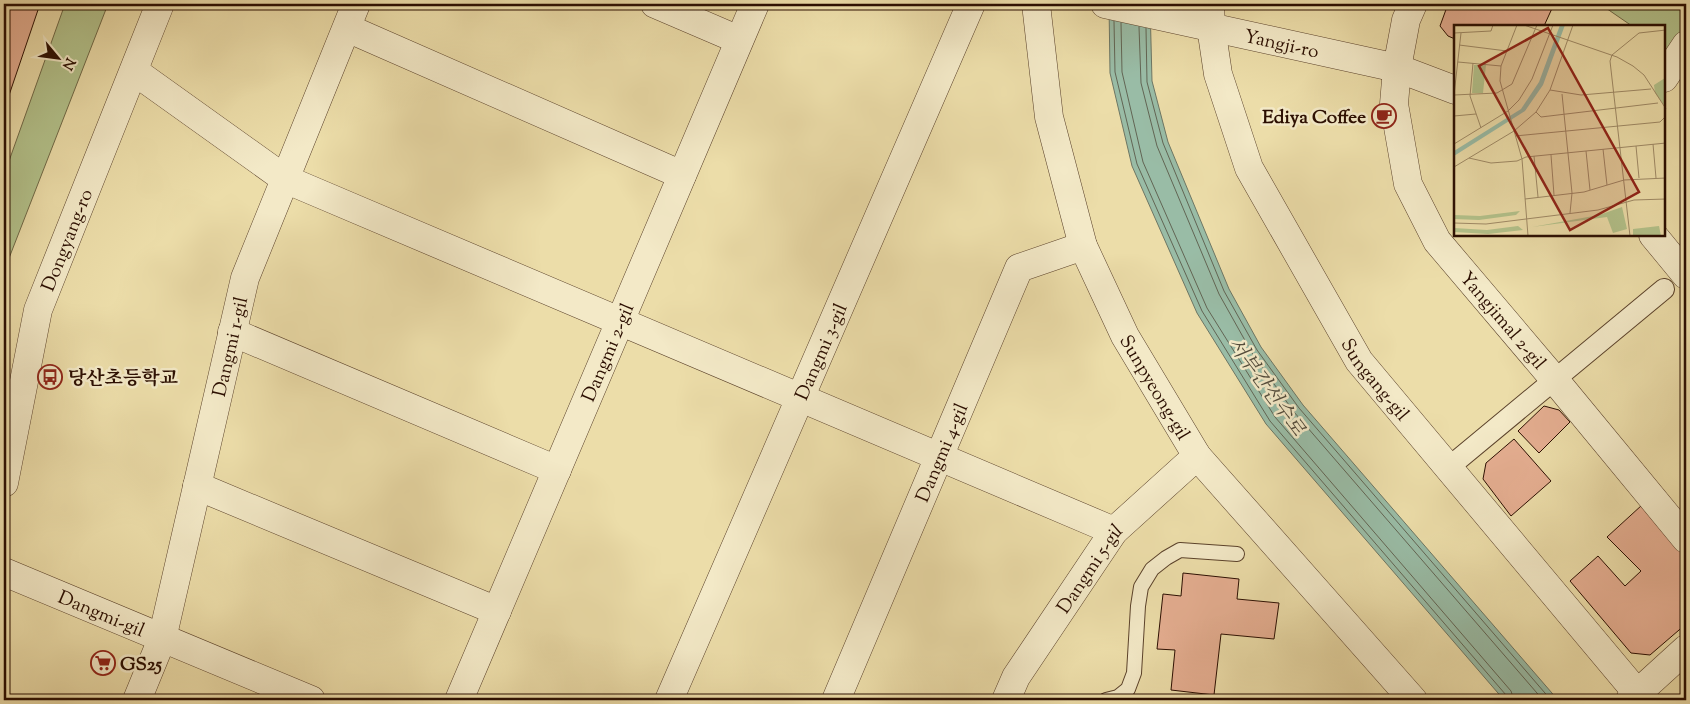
<svg xmlns="http://www.w3.org/2000/svg" width="1690" height="704" viewBox="0 0 1690 704" font-family="'Sorts Mill Goudy','Noto Serif KR',serif">
  <style>
    .green { fill: #b3c28b; stroke: #6f6846 }
    .water { fill: #99bca6; stroke: #6d7664 }
    .lines { fill: none; stroke-linecap: round; stroke-linejoin: round }
    .shore { stroke: #626554; stroke-width: 1 }
    .building { fill: #e5ae91; stroke: #2b0e01 }
    .service-casing { stroke: #5b422b; stroke-width: 16 }
    .pedestrian-casing { stroke: #5b422b; stroke-width: 22 }
    .minor-casing { stroke: #5b422b; stroke-width: 29 }
    .service { stroke: #f3e9c7; stroke-width: 14 }
    .pedestrian { stroke: #f3e9c7; stroke-width: 20 }
    .minor { stroke: #f3e9c7; stroke-width: 28 }
    .labels { text-anchor: middle; stroke-width: 5; stroke-linejoin: round; paint-order: stroke }
    .street-label { font-size: 19px; fill: #2b0e01; stroke: #f3e9c7 }
    .poi-label { font-size: 19px; font-weight: bold; fill: #2b0e01; stroke: #f3e9c7; text-anchor: start }
    .water-label { font-size: 20px; font-style: italic; fill: #524b3b; stroke: #f3e9c7 }
    .inset-road { fill: none; stroke: #9f8a66; stroke-width: 1 }
    .view { fill: #8f2418; fill-opacity: 0.15; stroke: #8f2418; stroke-width: 2.5 }
    .inset-edge { fill: none; stroke: #2b0e01; stroke-width: 2.5 }
  </style>
  <rect width="100%" height="100%" fill="#ecdda9"/>
  <filter id="stains"><feTurbulence type="fractalNoise" baseFrequency=".004" numOctaves="4"/><feColorMatrix values="0 0 0 0 .2 0 0 0 0 .09 0 0 0 0 .02 0 0 0 .5 -.17"/></filter>
  <radialGradient id="worn" r=".72"><stop offset=".6" stop-color="#630" stop-opacity="0"/><stop offset="1" stop-color="#630" stop-opacity=".3"/></radialGradient>
  <path class="green" d="M65,4H108L4,271V175Z
    M1600,4H1686V34L1673,54L1664,48V26H1632Z"/>
  <path class="water" d="M1109,4H1150L1152,81L1168,142L1229,289L1261,347L1303,405L1558,700H1504L1266,424L1197,313L1132,166L1110,73Z"/>
  <g class="lines">
    <path class="shore" d="M1114,21L1115,72L1137,164L1202,311L1270,421L1506,695L1508,700
      M1121,23L1122,72L1143,162L1207,308L1275,417L1511,691L1514,700
      M1139,27L1141,83L1157,146L1219,294L1252,353L1294,412L1543,700
      M1146,28L1147,82L1163,143L1224,291L1257,350L1299,408L1551,700"/>
  </g>
  <path class="building" d="M4,4H40L4,110Z
    M1448,4H1554L1544,26H1455V39L1448,36L1440,26Z
    M1544,406L1559,410L1570,422L1539,453L1518,431Z
    M1514,439L1551,481L1511,516L1483,479L1486,463Z
    M1642,505L1686,556V624L1650,655L1631,653L1570,581L1598,556L1625,586L1641,571L1607,537Z
    M1183,573L1239,579L1237,599L1279,603L1274,639L1221,634L1214,695L1171,690L1175,650L1157,649L1163,594L1181,596Z"/>
  <g class="lines">
    <defs>
      <path id="service" d="M1106,700L1118,697L1128,689L1134,673L1138,606L1141,587L1152,569L1166,558L1180,550L1237,554"/>
      <path id="pedestrian" d="M1448,468L1664,289"/>
      <g id="minor">
        <path d="M655,4L739,40"/>
        <path id="s1" d="M1036,4L1049,117L1083,246L1125,336L1197,456L1413,700"/>
        <path id="s2" d="M1105,4L1397,68L1455,90"/>
        <path id="s3" d="M1210,4L1211,27L1218,74L1249,168L1359,361L1643,700"/>
        <path id="s4" d="M1413,4L1406,20L1397,68L1394,104L1408,184L1437,241L1554,379L1686,539"/>
        <path d="M347,28L682,175"/>
        <path d="M134,71L285,179L1114,531"/>
        <path d="M1664,78L1686,45"/>
        <path d="M1653,235L1686,275"/>
        <path d="M232,332L557,470"/>
        <path id="s5" d="M4,483L38,310L160,4"/>
        <path d="M197,486L497,611"/>
        <path id="s6" d="M4,572L311,700"/>
        <path id="s7" d="M137,700L162,639L245,278L356,4"/>
        <path id="s8" d="M459,700L755,4"/>
        <path id="s9" d="M669,700L971,4"/>
        <path id="s10" d="M836,700L1019,268L1083,246"/>
        <path id="s11" d="M1006,700L1016,677L1114,531L1197,456"/>
        <path d="M1630,700L1686,649"/>
      </g>
    </defs>
    <use href="#service" class="service-casing"/>
    <use href="#pedestrian" class="pedestrian-casing"/>
    <use href="#minor" class="minor-casing"/>
    <use href="#service" class="service"/>
    <use href="#pedestrian" class="pedestrian"/>
    <use href="#minor" class="minor"/>
  </g>
  <defs>
    <symbol id="cafe-ring" viewBox="-11 -11 22 22"><circle r="9.5" fill="#f3e9c7" stroke="#8f2418" stroke-width="1.5"/><path d="M-5.5-4.5H6V0H3Q3 3.5 0 3.5H-2.5Q-5.5 3.5-5.5 0ZM3-3.2v2h1.7v-2ZM-6 4.5H4V6H-6Z" fill="#8f2418"/></symbol>
    <symbol id="bus-ring" viewBox="-11 -11 22 22"><circle r="9.5" fill="#f3e9c7" stroke="#8f2418" stroke-width="1.5"/><path d="M-5-6H5V4H4V6H2V4H-2V6H-4V4H-5ZM-3.5-4V0h7V-4ZM-3.5 1.2v1.5H-2V1.2ZM2 1.2v1.5H3.5V1.2Z" fill="#8f2418"/></symbol>
    <symbol id="supermarket-ring" viewBox="-11 -11 22 22"><circle r="9.5" fill="#f3e9c7" stroke="#8f2418" stroke-width="1.5"/><path d="M-6-5.5h2.5l.6 2H6L4.5 2H-2.5L-4.4-4H-6ZM-1.5 3.2a1.3 1.3 0 1 0 .1 0ZM3 3.2a1.3 1.3 0 1 0 .1 0Z" fill="#8f2418"/></symbol>
  </defs>
  <g fill-rule="evenodd">
    <use href="#cafe-ring" x="1370" y="102" width="28" height="28"/>
    <use href="#bus-ring" x="36" y="363" width="28" height="28"/>
    <use href="#supermarket-ring" x="89" y="649" width="28" height="28"/>
  </g>
  <g class="labels">
    <g class="street-label">
      <text dy="7" stroke="none"><textPath href="#s2" startOffset="181">Yangji-ro</textPath></text>
      <text dy="7" stroke="none"><textPath href="#s5" startOffset="252">Dongyang-ro</textPath></text>
      <text dy="7" stroke="none"><textPath href="#s4" startOffset="351">Yangjimal 2-gil</textPath></text>
      <text dy="7" stroke="none"><textPath href="#s7" startOffset="366">Dangmi 1-gil</textPath></text>
      <text dy="7" stroke="none"><textPath href="#s8" startOffset="378">Dangmi 2-gil</textPath></text>
      <text dy="7" stroke="none"><textPath href="#s9" startOffset="380">Dangmi 3-gil</textPath></text>
      <text dy="7" stroke="none"><textPath href="#s3" startOffset="416">Sungang-gil</textPath></text>
      <text dy="7" stroke="none"><textPath href="#s1" startOffset="406">Sunpyeong-gil</textPath></text>
      <text dy="7" stroke="none"><textPath href="#s10" startOffset="269">Dangmi 4-gil</textPath></text>
      <text dy="7" stroke="none"><textPath href="#s11" startOffset="156">Dangmi 5-gil</textPath></text>
      <text dy="7" stroke="none"><textPath href="#s6" startOffset="106">Dangmi-gil</textPath></text>
    </g>
    <g class="poi-label">
      <text x="1366" y="123" text-anchor="end">Ediya Coffee</text>
      <text x="68" y="384">당산초등학교</text>
      <text x="120" y="670">GS25</text>
    </g>
    <g class="water-label">
      <text transform="translate(1267 386) rotate(54)" y="7">서부간선수로</text>
    </g>
  </g>
  <g transform="translate(1454 25)">
    <rect width="211" height="211" fill="#ecdda9"/>
    <path d="M20,40H32L29,68H18ZM211,53V82L201,68L200,60ZM168,182L173,204L159,208L153,192L78,202L145,190ZM66,186L62,190L25,195L0,194V190L26,191ZM64,201L69,205L34,209L0,207V203L33,205ZM205,201L207,211H179V204Z" fill="#b3c28b"/>
    <path d="M106,0H111L89,60L71,86L0,131V126L67,84L85,57Z" fill="#99bca6"/>
    <path class="inset-road" d="M63,0L47,41L46,56L68,134L74,211M70,0L163,32L179,41L190,50L212,84M0,8L37,6L39,0M5,20L53,26M4,37L47,41M19,38L16,71L27,103M96,65L127,70L197,64M108,69L118,168L116,188M0,70L43,68L58,59L83,0M0,70L7,8M82,87L87,92L204,78M0,91L22,89M61,111L206,97L212,91M0,119L54,86L65,75L78,54L99,0M199,119L202,153M182,121L185,153M149,124L153,160M132,126L136,165M97,130L100,170M80,131L84,172M15,133L37,138L63,136L72,132L212,118M0,142L60,106L82,87L96,65L119,0M71,174L130,167L170,155L212,153M0,198L32,199L144,185L180,175L212,174M176,211L156,36L158,30L185,8L212,5"/>
    <path class="view" d="M94,3L185,167L116,205L25,41Z"/>
    <rect width="211" height="211" class="inset-edge"/>
  </g>
  <rect width="1690" height="704" fill="none" stroke="#ecdda9" stroke-width="20"/>
  <rect x="5" y="5" width="1680" height="694" fill="none" stroke="#2b0e01" stroke-width="2.5"/>
  <rect x="10" y="10" width="1670" height="684" fill="none" stroke="#2b0e01"/>
  <g transform="translate(58 58) rotate(119)" stroke="#f3e9c7" stroke-width="4" paint-order="stroke">
  <path d="M0-4L9 19L0 12L-9 19Z" fill="#2b0e01"/>
  <text y="-8" font-size="14" font-weight="bold" text-anchor="middle" fill="#2b0e01">N</text>
  </g>
  <rect width="100%" height="100%" filter="url(#stains)"/>
  <rect width="100%" height="100%" fill="url(#worn)"/>
</svg>
